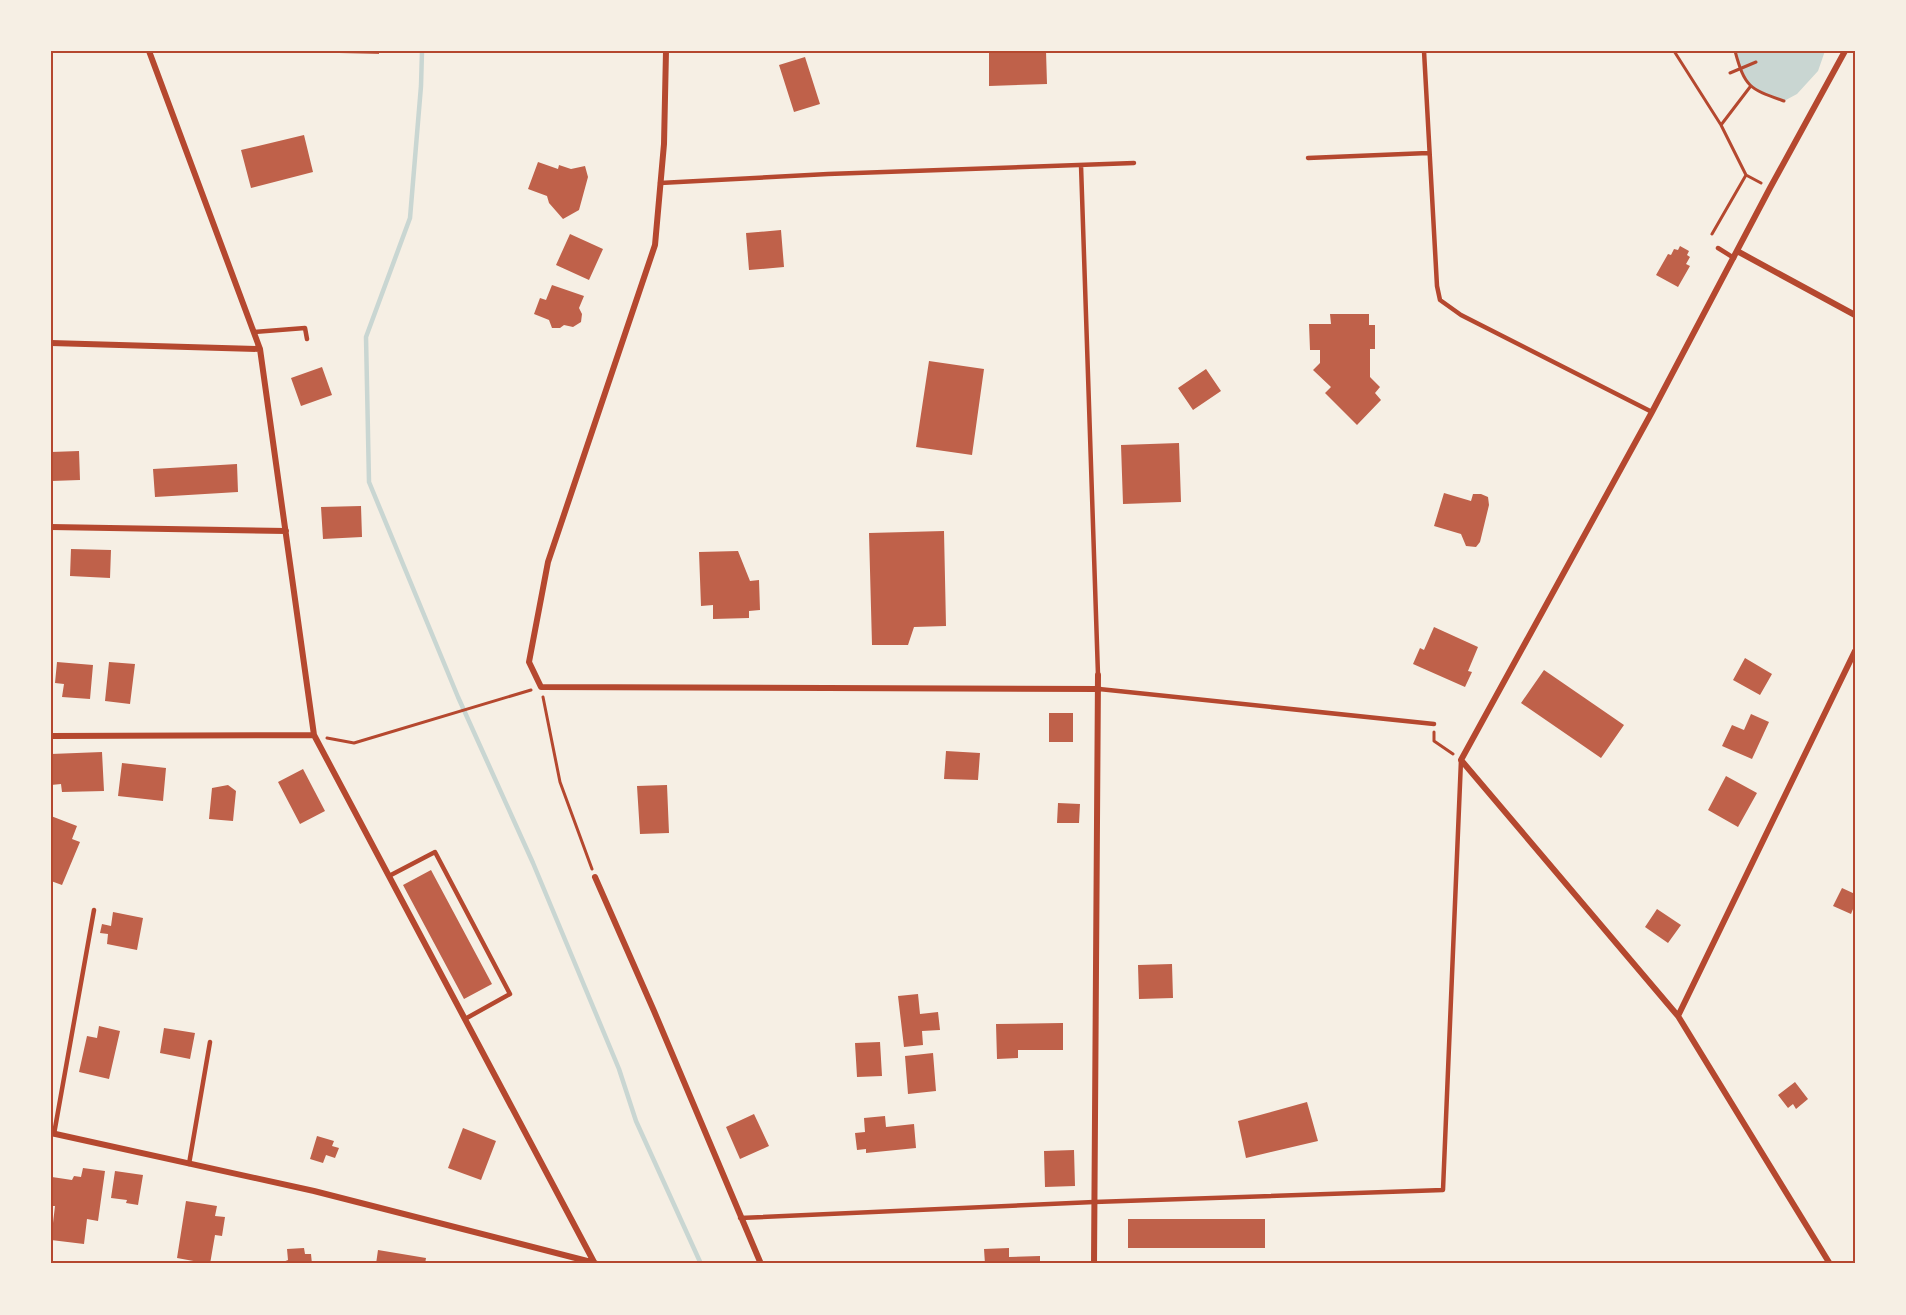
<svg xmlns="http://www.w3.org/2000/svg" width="1906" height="1315" viewBox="0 0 1906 1315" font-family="Montserrat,sans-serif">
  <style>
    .water { fill: #c9d6d2 }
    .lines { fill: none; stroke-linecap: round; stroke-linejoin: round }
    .stream { stroke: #c9d6d2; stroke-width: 4.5 }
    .building { fill: #bf614a }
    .path { stroke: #b5482f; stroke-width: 3 }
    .service { stroke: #b5482f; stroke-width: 4.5 }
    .minor { stroke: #b5482f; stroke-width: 6 }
    .neatline { fill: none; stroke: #b5482f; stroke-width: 2 }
  </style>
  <rect width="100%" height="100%" fill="#f6efe4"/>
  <path class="water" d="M1735,51H1825L1818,71L1797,94L1784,101C1747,88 1748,88 1735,51Z"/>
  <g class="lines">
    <path class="stream" d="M422,51L421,86L410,218L366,337L369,482L458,697L533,863L619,1069L636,1121L701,1264"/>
  </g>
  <path class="building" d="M339,51H379V54L339,53Z
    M989,51H1046L1047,84L989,86Z
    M805,57L820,104L794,112L779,65Z
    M304,135L313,172L251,188L241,150Z
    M538,162L558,169L559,165L571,169L585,166L588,177L579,210L563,219L549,203L547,196L528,189Z
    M781,230L784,267L749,270L746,233Z
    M570,234L603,249L589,280L556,265Z
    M1680,246L1689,251L1687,255L1690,257L1686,264L1690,266L1678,287L1656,275L1668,254L1671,255L1674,249L1678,250Z
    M552,285L584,296L579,308L582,314L581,322L573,327L564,325L560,328H552L549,320L534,314L540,298L546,300Z
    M1330,314H1369V325H1375V349H1370V377L1380,387L1375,393L1381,400L1357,425L1325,393L1331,387L1313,370L1320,363V350H1310L1309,324H1331Z
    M929,361L984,369L972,455L916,447Z
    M322,367L332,395L301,406L291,378Z
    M1206,369L1221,391L1193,410L1178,388Z
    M1179,443L1181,502L1123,504L1121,445Z
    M79,451L80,480L51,481V452Z
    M237,464L238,492L155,497L153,469Z
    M1444,493L1471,501L1473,494H1481L1488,497L1489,505L1480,542L1476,547L1466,546L1461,534L1434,526Z
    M361,506L362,537L323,539L321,507Z
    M944,531L946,626L914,627L908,645H872L869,533Z
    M71,549L111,550L110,578L70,576Z
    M738,551L750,581L759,580L760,610L749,611V618L713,619V605L701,606L699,552Z
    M1434,627L1478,647L1468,671L1472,672L1465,687L1413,664L1420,648L1424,650Z
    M1745,658L1772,674L1760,695L1733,680Z
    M57,662L93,665L90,699L62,697L64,684L55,683Z
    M109,662L135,664L130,704L105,701Z
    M1544,670L1624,725L1601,758L1521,703Z
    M1049,713H1073V742H1049Z
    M1751,714L1769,722L1752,759L1722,746L1732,725L1744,730Z
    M946,751L980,753L978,780L944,779Z
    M102,752L104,791L62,792L61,784L51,785V754Z
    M122,763L166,768L163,801L118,796Z
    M303,769L325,811L300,824L278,782Z
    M1726,776L1757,793L1738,827L1708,810Z
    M228,785L236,791L233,821L209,819L212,788Z
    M667,785L669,833L640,834L637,786Z
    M1058,803L1080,804L1079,823H1057Z
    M51,816L77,826L72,839L80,842L62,885L51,881Z
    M431,870L492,984L464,999L403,885Z
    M1842,888L1855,894V904L1851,914L1833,906Z
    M1657,909L1681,925L1668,943L1645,927Z
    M113,912L143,918L137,950L107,944L108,934L100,933L102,924L111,926Z
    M1172,964L1173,998L1139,999L1138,965Z
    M918,994L920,1014L938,1012L940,1030L922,1031L923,1045L904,1047L898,996Z
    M1063,1023V1050H1018V1058L997,1059L996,1024Z
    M99,1026L120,1031L109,1079L79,1072L87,1036L97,1038Z
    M164,1028L195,1033L190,1059L160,1053Z
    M880,1042L882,1076L857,1077L855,1043Z
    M933,1053L936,1091L908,1094L905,1056Z
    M1795,1082L1808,1099L1796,1109L1793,1104L1788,1108L1778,1095Z
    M1307,1102L1318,1141L1246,1158L1238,1121Z
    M754,1114L769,1146L740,1159L726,1127Z
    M885,1116L886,1127L914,1124L916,1148L866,1153V1149L857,1150L855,1133L865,1132L864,1118Z
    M463,1128L496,1141L481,1180L448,1168Z
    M317,1136L334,1141L332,1146L339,1148L335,1158L326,1155L323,1163L310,1159Z
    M1074,1150L1075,1186L1045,1187L1044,1151Z
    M83,1168L105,1171L98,1221L87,1219L84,1244L51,1240L55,1206H51L52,1177L72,1180L74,1176L81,1177Z
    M115,1171L143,1175L138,1205L126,1203L127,1200L111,1198Z
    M186,1201L217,1206L215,1216L225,1217L222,1236L215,1235L210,1264L177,1258Z
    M1128,1219H1265V1248H1128Z
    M304,1248L305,1254H311L312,1264H278L288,1260L287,1249Z
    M1009,1248V1257L1040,1256V1264H985L984,1249Z
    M378,1250L426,1258L425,1264H376Z"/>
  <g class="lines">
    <path class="path" d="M1674,51L1721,125L1746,175L1761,183
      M1735,51C1745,88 1750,89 1784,101
      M1730,73L1756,62
      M1721,125L1750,87
      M1712,234L1746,175
      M543,697L560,782L592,869
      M1434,732V741L1453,754
      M327,738L354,743L531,690"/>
    <path class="service" d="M1424,51L1437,286L1440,300L1461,315L1652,412
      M1308,158L1428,153
      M1081,165L1098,675
      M660,183L828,174L1134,163
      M1718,248L1734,258
      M254,332L305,328L307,339
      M1099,689L1434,724
      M389,876L435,852L510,994L465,1019
      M54,1134L94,910
      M189,1164L210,1042
      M740,1218L1094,1202L1443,1190L1461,760"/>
    <path class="minor" d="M149,51L260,349L314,735L595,1264
      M666,51L664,144L655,245L548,562L529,662L541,687L1099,689
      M1737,251L1855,315
      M51,343L260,349
      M51,527L286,531
      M51,736L314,735
      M595,877L654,1011L761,1264
      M1678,1016L1855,651
      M51,1133L314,1191L595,1263
      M1094,1264L1098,675
      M1830,1264L1678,1016L1461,760L1652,412L1770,188L1845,51"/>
  </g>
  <rect width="1906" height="1315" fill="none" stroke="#f6efe4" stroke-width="105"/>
  <rect x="52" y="52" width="1802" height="1210" class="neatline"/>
</svg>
